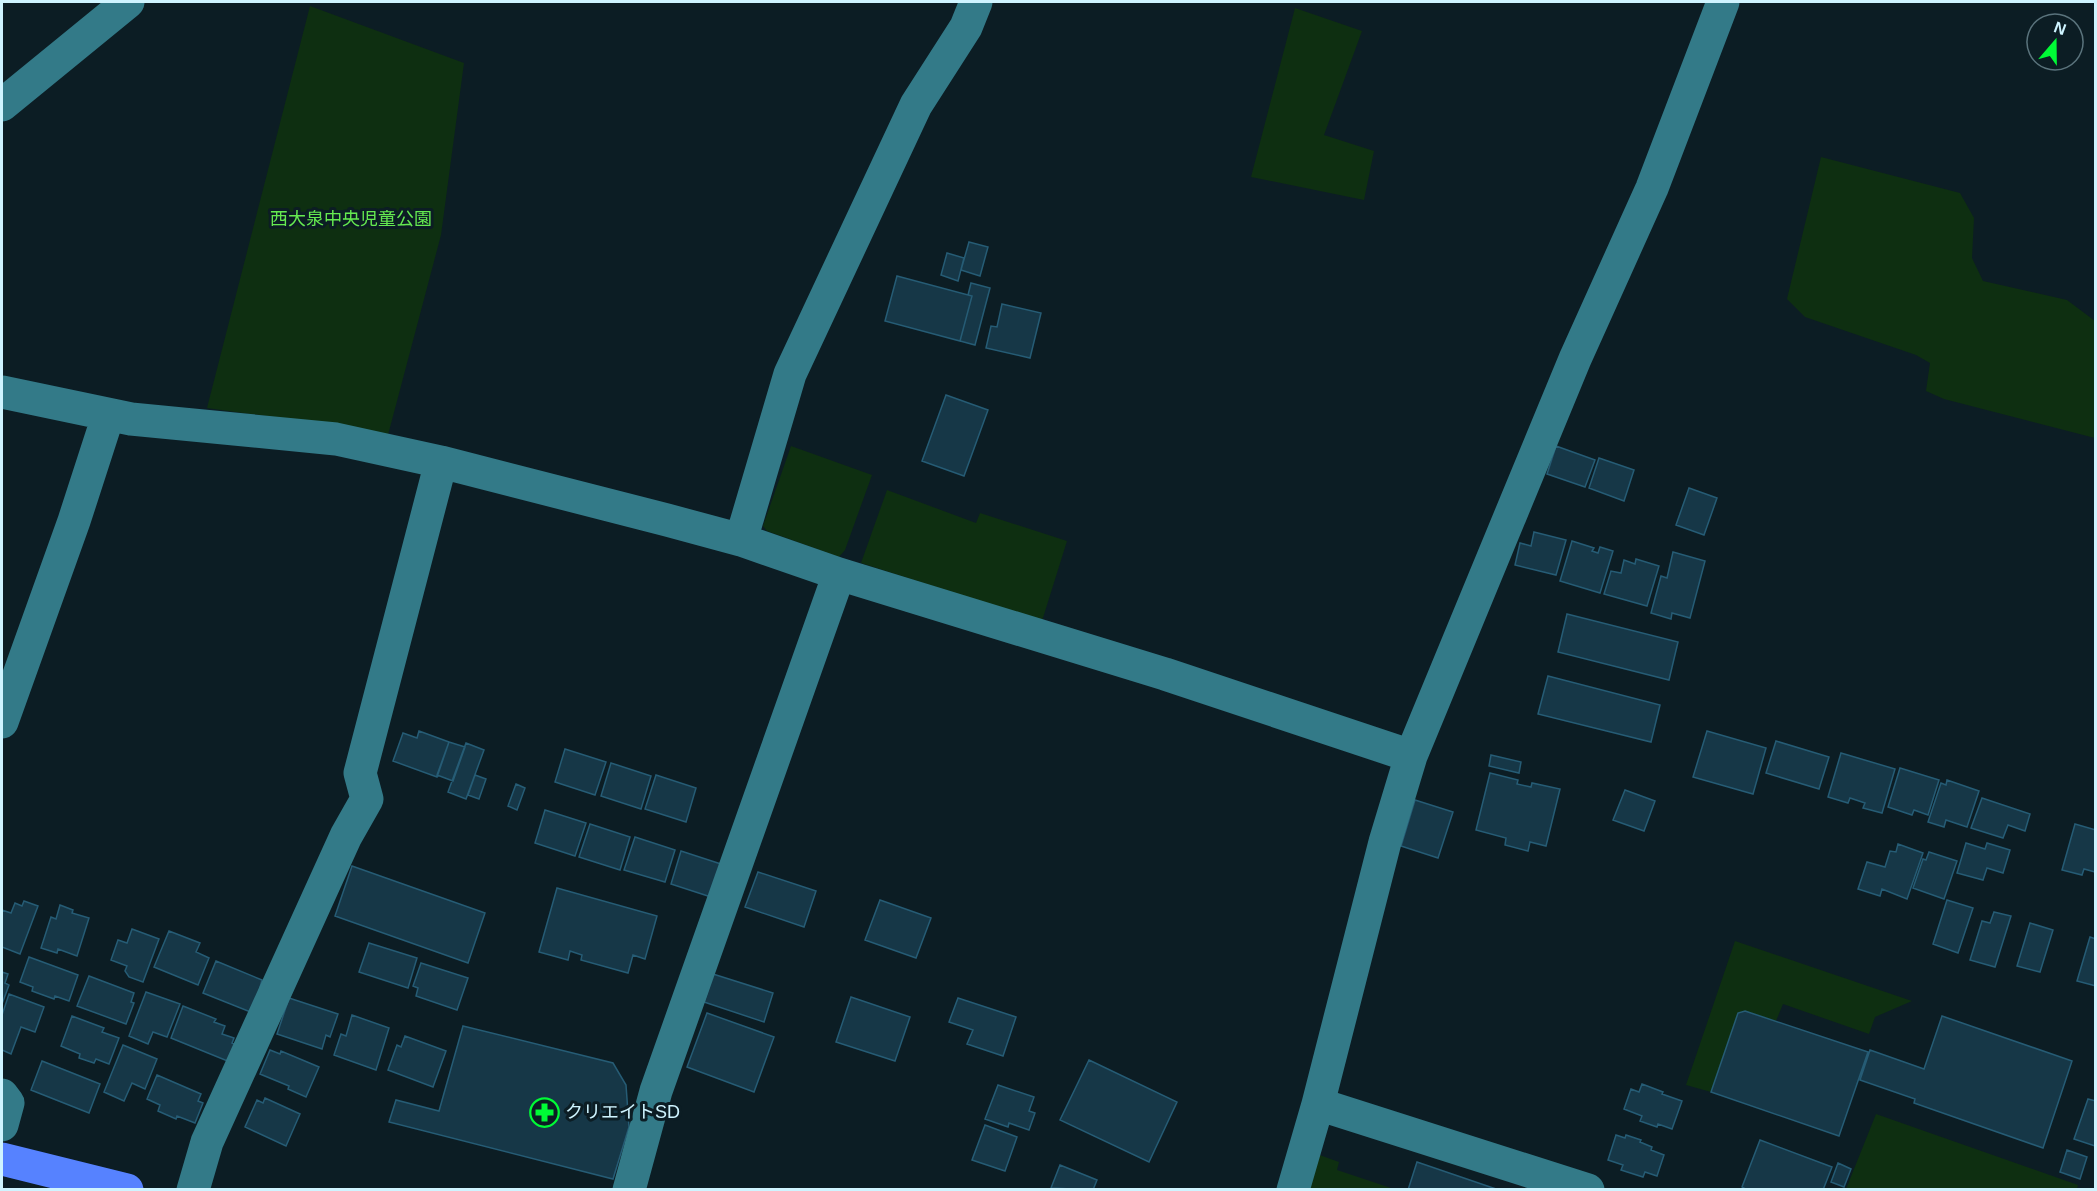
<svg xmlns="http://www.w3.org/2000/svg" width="2097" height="1191" viewBox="0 0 2097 1191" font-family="Helvetica,'Noto Sans JP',sans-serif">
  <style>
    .green { fill: #0e2f11 }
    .building { fill: #163747; stroke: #265c75; stroke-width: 1.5 }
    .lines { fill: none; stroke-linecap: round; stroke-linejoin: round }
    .minor { stroke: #337a88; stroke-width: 33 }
    .major { stroke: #5682ff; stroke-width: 33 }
    .labels { text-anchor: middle; stroke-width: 6; stroke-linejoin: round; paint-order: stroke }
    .park-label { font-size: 18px; fill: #65ea50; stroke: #0c1d24 }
    .poi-label { font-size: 18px; fill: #cff4ff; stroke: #0c1d24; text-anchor: start }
  </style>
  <rect width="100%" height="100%" fill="#0c1d24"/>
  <path class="green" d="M310,6L464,63L441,235L388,435L340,426L207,408Z
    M1295,8L1362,31L1324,135L1374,151L1364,200L1251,177Z
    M1821,157L1960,193L1974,218L1972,258L1983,281L2067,300L2095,321V438L1944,399L1926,391L1930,363L1916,355L1805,317L1787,299Z
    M791,446L872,475L845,550L839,557L767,531L763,526Z
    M887,490L976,523L980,513L1067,541L1042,621L861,563Z
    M1735,941L1912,1001L1875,1017L1869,1034L1783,1004L1776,1021L1745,1011L1738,1013L1711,1092L1686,1085Z
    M1876,1114L2078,1185L2077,1189H1846Z
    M1314,1153L1339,1162L1337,1170L1394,1189L1303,1190Z"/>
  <path class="building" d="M969,242L988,247L980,276L961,270Z
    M947,253L964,258L958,281L941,275Z
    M897,276L972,296L960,341L885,321Z
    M971,283L990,288L975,345L960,341L972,296L968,295Z
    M1002,304L1041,313L1030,358L986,348L991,326L997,327Z
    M946,395L988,410L964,476L922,461Z
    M1556,446L1595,460L1585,487L1547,474Z
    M1599,458L1634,470L1624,501L1589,488Z
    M1689,488L1717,498L1704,535L1676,525Z
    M1534,532L1566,540L1556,575L1515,565L1520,543L1531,546Z
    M1572,541L1594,548L1592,551L1598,553L1600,547L1613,551L1600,593L1560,581Z
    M1673,552L1705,561L1690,618L1672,613L1671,619L1651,613L1661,576L1667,578Z
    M1636,559L1659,566L1647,606L1604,594L1611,571L1621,573L1624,560L1635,564Z
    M1567,614L1678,642L1669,680L1558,652Z
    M1548,676L1660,705L1651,742L1538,714Z
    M419,731L449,742L437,777L393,761L403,733L417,738Z
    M1707,731L1766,748L1753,794L1693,777Z
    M1776,741L1829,757L1819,789L1766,773Z
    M449,742L465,747L453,781L437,775Z
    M466,743L484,750L466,799L448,792Z
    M565,749L606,762L595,795L555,782Z
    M1841,753L1895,769L1882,813L1863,808L1865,803L1850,798L1848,803L1828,797Z
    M1491,755L1521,762L1519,773L1489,766Z
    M611,763L651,776L641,809L601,796Z
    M1900,768L1939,780L1928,815L1914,810L1912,815L1888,807Z
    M1490,773L1518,780L1517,784L1531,787L1532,783L1560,789L1546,846L1530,842L1528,851L1505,845L1506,838L1476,830Z
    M475,775L486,779L479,799L468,795Z
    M656,775L696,788L686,822L645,809Z
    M1947,780L1979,791L1967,827L1946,820L1944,827L1928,822L1941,783L1946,785Z
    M516,784L525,788L517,810L508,806Z
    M1625,790L1655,801L1644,831L1613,820Z
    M1982,798L2030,814L2025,831L2008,825L2003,838L1971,828Z
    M1415,800L1453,812L1438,858L1401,846Z
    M545,810L586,823L575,856L535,843Z
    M590,824L630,837L620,870L579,857Z
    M2075,824L2096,830L2095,872L2084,869L2082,875L2062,870Z
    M635,837L675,850L665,882L624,870Z
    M1966,843L1985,849L1987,843L2010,850L2003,873L1987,868L1983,880L1957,873Z
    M1898,844L1923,853L1907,899L1882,889L1880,896L1858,889L1867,862L1885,867L1890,851L1896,852Z
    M681,851L721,864L711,897L671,884Z
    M1929,852L1957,861L1944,899L1913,888L1923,859L1926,860Z
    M352,866L485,913L468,963L335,916Z
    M758,872L816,891L804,927L745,907Z
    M557,888L657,916L645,959L633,955L628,973L581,960L582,955L570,951L568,960L539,952Z
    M880,900L931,918L916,958L865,940Z
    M1947,900L1973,908L1958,953L1933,944Z
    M24,901L38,906L20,954L2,947V910L11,913L15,903L22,906Z
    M60,905L73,910L72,913L89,918L77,956L58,949L57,953L41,948L51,917L56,919Z
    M1994,912L2011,916L1995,967L1970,960L1982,921L1990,923Z
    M2030,923L2053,930L2040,972L2017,966Z
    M132,929L159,939L143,982L129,977L125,971L127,966L111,960L118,940L127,943Z
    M169,931L200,943L196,952L209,958L198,985L154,967Z
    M2090,937L2096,939V986L2077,981Z
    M369,943L417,958L408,988L359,972Z
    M29,957L78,975L69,1001L55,996L54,999L32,991L33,987L20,982Z
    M216,961L262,980L253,1013L203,993Z
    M421,963L468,978L457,1010L416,996L418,988L413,986Z
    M2,972L8,974L5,983L9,985L2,1004Z
    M713,974L773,993L764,1022L704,1002Z
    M89,976L134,993L131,1002L134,1003L126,1024L77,1006Z
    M146,992L180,1004L167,1037L153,1032L148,1044L129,1036Z
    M9,994L44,1007L35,1032L21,1027L11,1054L2,1050V1015Z
    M851,997L910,1017L895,1061L836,1042Z
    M289,998L338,1014L330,1037L326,1035L322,1049L277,1034Z
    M958,998L1016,1017L1003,1056L967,1044L973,1030L949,1022Z
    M183,1006L216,1019L214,1022L225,1026L222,1034L234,1038L232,1043L237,1045L230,1062L171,1038Z
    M1745,1011L1868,1052L1839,1136L1711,1092L1738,1013Z
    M707,1013L774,1037L754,1092L687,1067Z
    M352,1015L389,1028L376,1070L334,1055L341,1034L346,1036Z
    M72,1016L104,1028L102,1032L119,1038L109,1064L96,1059L94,1063L79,1058L80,1054L61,1046Z
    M1942,1016L2072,1061L2043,1148L1914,1103L1915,1099L1860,1080L1870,1050L1924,1069Z
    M463,1026L613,1063L626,1085L629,1127L613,1179L389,1122L396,1100L439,1111Z
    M405,1036L446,1051L433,1087L388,1070L397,1045L401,1047Z
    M123,1045L157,1059L145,1089L132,1083L124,1101L104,1092Z
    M270,1050L280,1054L281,1051L319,1067L306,1097L288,1089L289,1086L260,1074Z
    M1089,1060L1177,1102L1149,1162L1060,1120Z
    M42,1061L100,1084L89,1113L31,1090Z
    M157,1075L201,1094L198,1101L203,1103L195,1123L177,1116L176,1119L158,1111L160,1105L147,1099Z
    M1642,1084L1663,1092L1662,1094L1682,1101L1672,1129L1658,1124L1657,1127L1640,1121L1642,1116L1624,1109L1631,1089L1639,1092Z
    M998,1085L1034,1097L1029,1111L1035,1113L1029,1130L1009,1123L1008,1127L985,1119Z
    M265,1098L300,1114L286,1146L245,1127L257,1100L263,1103Z
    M2088,1099L2096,1101L2095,1146L2074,1139Z
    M985,1125L1017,1137L1005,1171L972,1160Z
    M1616,1135L1625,1138L1626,1135L1641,1140L1640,1142L1652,1147L1651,1150L1664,1155L1657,1176L1645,1172L1643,1177L1621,1170L1623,1165L1608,1160Z
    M1760,1140L1832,1167L1823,1190H1747L1742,1187Z
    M2067,1150L2087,1157L2080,1179L2060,1172Z
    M1417,1162L1499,1190H1408Z
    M1838,1163L1851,1169L1844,1187L1831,1182Z
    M1060,1165L1097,1180L1093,1190L1051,1188Z"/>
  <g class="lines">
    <path class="minor" d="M2,105L128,2
      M2,392L131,419L336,439L441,462L667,520L741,540L839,574L1165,674L1411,756
      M741,540L790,374L916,105L966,27L976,2
      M2,722L74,521L108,416
      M2,1095L8,1103L2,1125
      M1318,1104L1588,1190
      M193,1190L207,1142L346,836L367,799L360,773L441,462
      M629,1190L656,1091L839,574
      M1293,1190L1318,1104L1385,842L1411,756L1575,359L1652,188L1723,2"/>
    <path class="major" d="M2,1159L127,1190"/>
  </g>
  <defs>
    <symbol id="pharmacy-ring" viewBox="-11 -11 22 22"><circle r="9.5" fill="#0c1d24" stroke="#00fa36" stroke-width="1.5"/><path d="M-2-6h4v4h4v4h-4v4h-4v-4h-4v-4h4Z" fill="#00fa36"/></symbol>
  </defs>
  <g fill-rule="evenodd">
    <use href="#pharmacy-ring" x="528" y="1096" width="33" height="33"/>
  </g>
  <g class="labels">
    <g class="park-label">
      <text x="351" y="225">西大泉中央児童公園</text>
    </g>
    <g class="poi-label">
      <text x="565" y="1118">クリエイトSD</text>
    </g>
  </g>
  <rect width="2097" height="1191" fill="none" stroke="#cff4ff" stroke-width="6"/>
  <g transform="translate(2055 42) rotate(20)"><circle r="28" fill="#0c1d24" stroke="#5a737c" stroke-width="1.5"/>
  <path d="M0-4.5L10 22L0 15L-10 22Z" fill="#00fa36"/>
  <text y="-9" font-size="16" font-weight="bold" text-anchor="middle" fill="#cff4ff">N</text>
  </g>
</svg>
